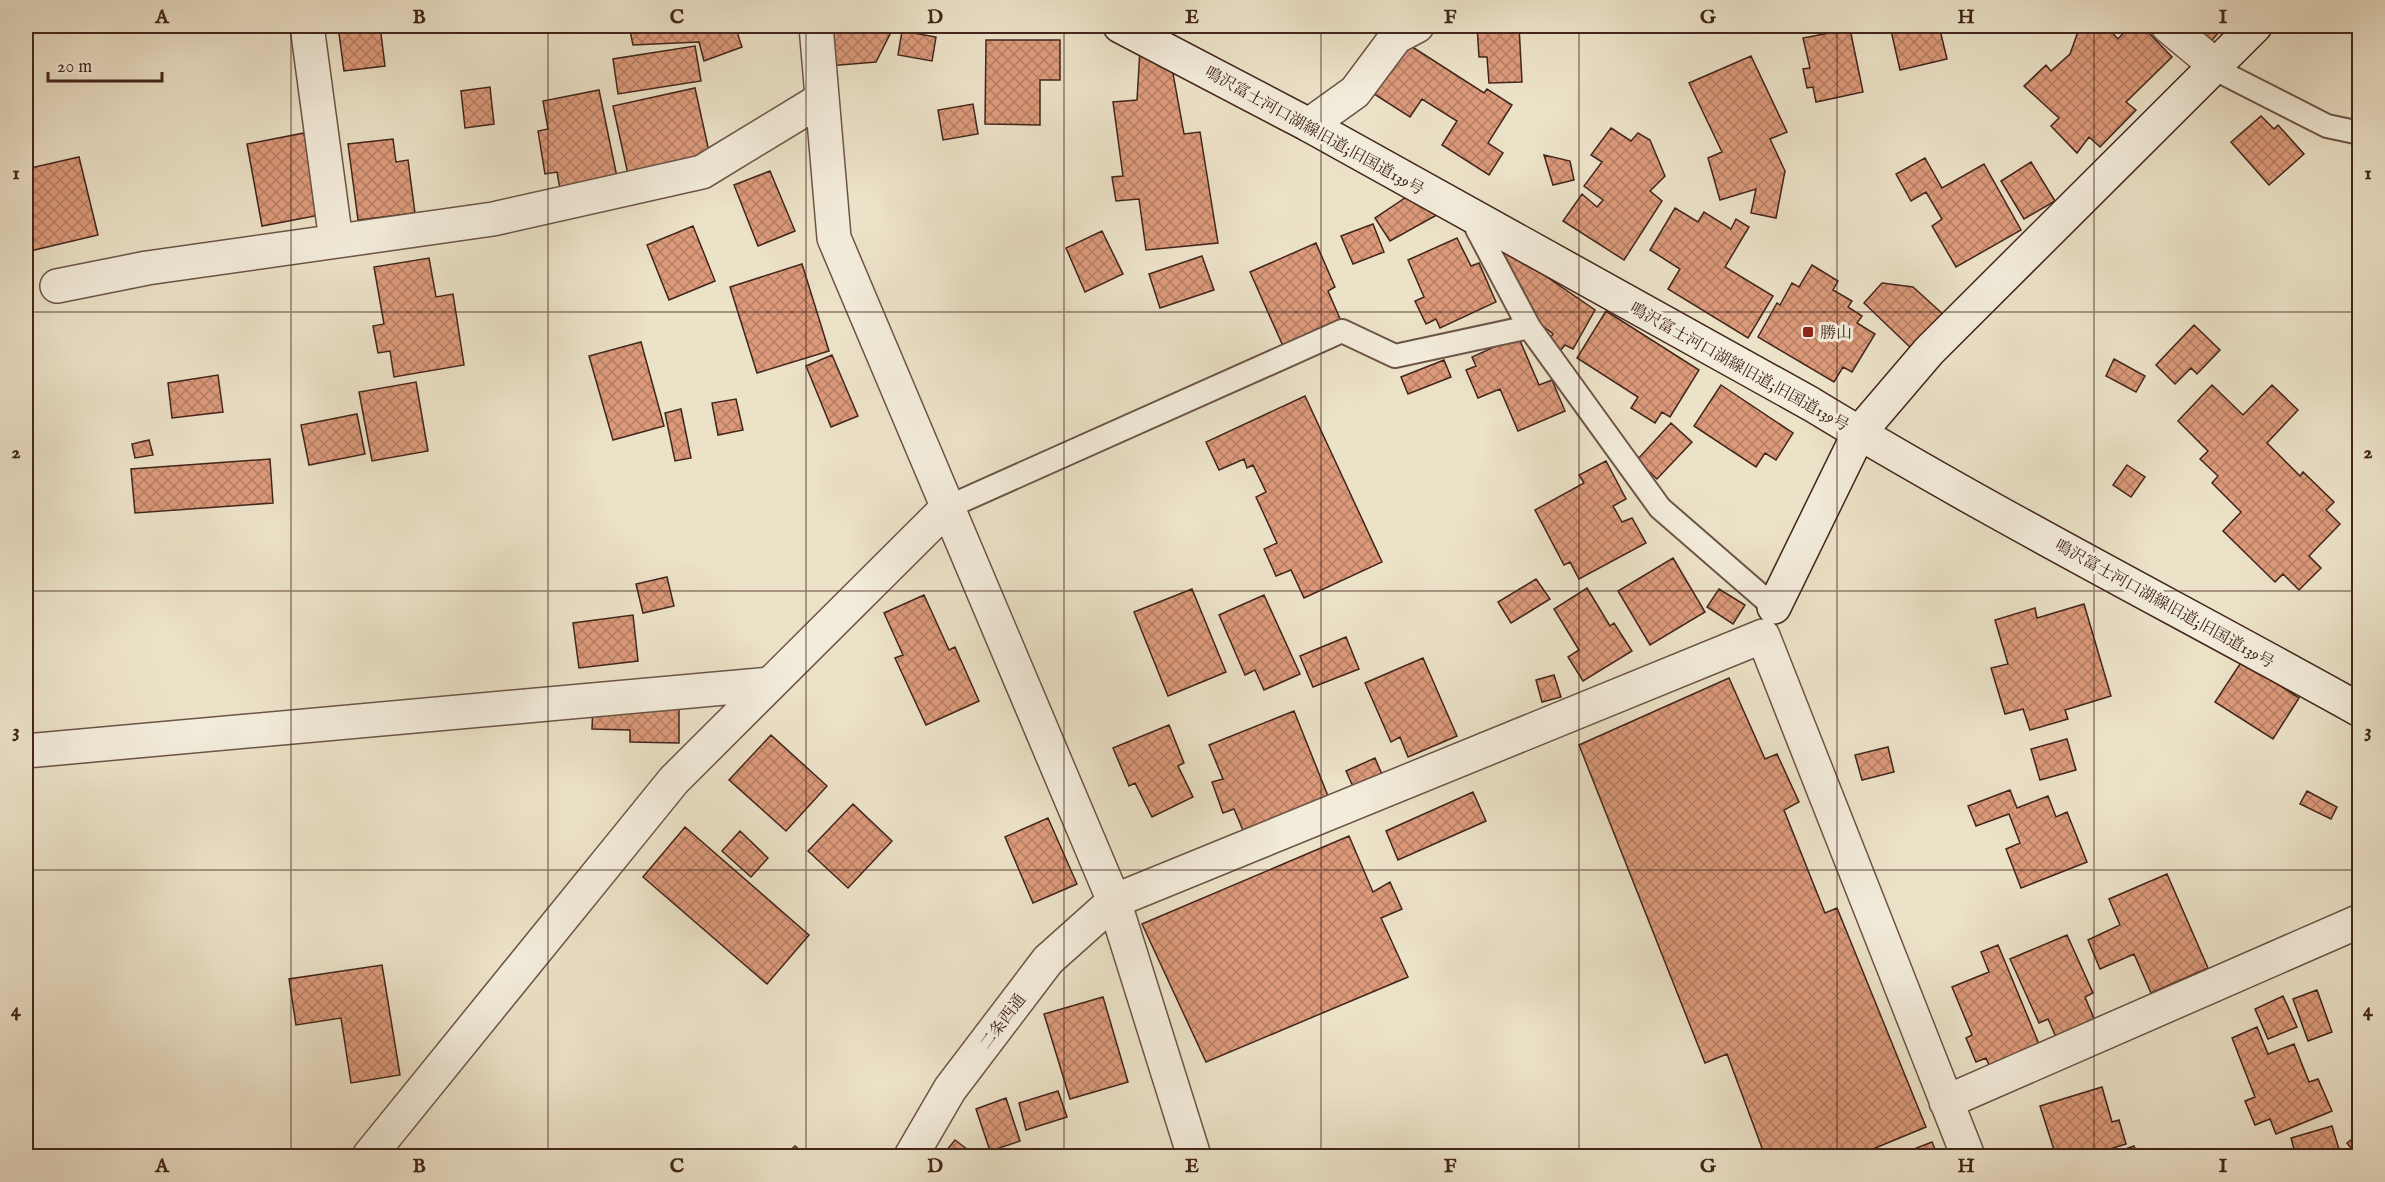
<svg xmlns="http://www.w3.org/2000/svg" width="2385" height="1182" viewBox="0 0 2385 1182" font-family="'IM FELL English','Noto Serif JP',serif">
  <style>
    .building { fill: url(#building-cross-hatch); stroke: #42251b; stroke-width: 1.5 }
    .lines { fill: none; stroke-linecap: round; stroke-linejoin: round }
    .lane-casing { stroke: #6c5446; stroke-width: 26 }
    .street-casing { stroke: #6c5446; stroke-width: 36 }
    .secondary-casing { stroke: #42251b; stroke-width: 36 }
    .lane { stroke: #f3ecdb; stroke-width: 22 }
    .street { stroke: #f3ecdb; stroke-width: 33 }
    .secondary { stroke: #f3ecdb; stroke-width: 33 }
    .grid { fill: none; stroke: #42251b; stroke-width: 1.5; stroke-opacity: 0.55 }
    .poi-dot { fill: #8f2418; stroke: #f3ecdb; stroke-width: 2 }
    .labels { text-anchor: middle; stroke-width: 6; stroke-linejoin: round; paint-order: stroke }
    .street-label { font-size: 16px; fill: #42251b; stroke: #f3ecdb }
    .poi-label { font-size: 16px; fill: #42251b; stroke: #f3ecdb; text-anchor: start }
    .neatline { fill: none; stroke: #42251b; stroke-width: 2 }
    .grid-label { font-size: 20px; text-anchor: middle; font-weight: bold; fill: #42251b }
  </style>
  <defs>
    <pattern id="building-cross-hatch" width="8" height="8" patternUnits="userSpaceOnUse" patternTransform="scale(1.5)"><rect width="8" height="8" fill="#dc9a7b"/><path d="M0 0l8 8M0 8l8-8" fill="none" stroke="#b47d64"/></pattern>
  </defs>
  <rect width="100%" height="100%" fill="#ece2c8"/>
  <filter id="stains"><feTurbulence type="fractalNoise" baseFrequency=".00333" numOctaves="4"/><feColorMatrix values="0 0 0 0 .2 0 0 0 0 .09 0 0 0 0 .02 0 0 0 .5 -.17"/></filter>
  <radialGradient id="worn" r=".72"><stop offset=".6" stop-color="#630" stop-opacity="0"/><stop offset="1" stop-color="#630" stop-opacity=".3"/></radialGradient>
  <path class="building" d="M338,26H380L385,66L344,71Z
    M629,26H735L742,47L704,61L699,42L633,45Z
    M826,26H889L890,34L876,62L828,66Z
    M1477,26H1519L1522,82L1489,83L1487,57H1479Z
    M1890,26H1939L1947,59L1900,70Z
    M2080,26H2106L2118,39L2129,27L2148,32L2172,57L2126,102L2136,110L2100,147L2089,137L2077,153L2051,126L2059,118L2024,86L2046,65L2051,71L2070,54Z
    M2184,26H2224L2207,46Z
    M1850,29L1863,92L1816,102L1813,87L1807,88L1803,69L1810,68L1803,38Z
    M902,31L936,37L932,61L898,55Z
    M986,40H1060V80H1040V125L985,124Z
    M1403,41L1484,93L1487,89L1512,105L1488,143L1503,153L1489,175L1442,145L1457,121L1422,99L1410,117L1371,92Z
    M695,46L701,81L618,94L613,59Z
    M1140,49L1170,57L1184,134L1200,132L1218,243L1146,250L1139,199L1116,201L1112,177L1123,176L1113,102L1137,100Z
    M1751,56L1787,132L1770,139L1785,171L1776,218L1751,213L1756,189L1720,200L1708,158L1722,152L1689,83Z
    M490,87L494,124L465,128L461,91Z
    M695,88L710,156L629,179L613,106Z
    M599,90L617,177L560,189L557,172L545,174L538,131L548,129L543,101Z
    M973,104L978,134L943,140L938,110Z
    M2261,116L2274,129L2278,125L2304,154L2269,185L2231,142Z
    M1611,128L1631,141L1638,133L1650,140L1665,176L1650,191L1662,201L1624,260L1563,221L1582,194L1597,207L1603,200L1584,186L1602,162L1591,155Z
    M304,133L320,215L262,226L247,144Z
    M393,139L396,162L408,160L415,213L358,220L348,144Z
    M1544,155L1570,161L1574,180L1553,185Z
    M79,157L98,235L26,252V169Z
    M1925,158L1942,188L1984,164L2021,230L1956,267L1932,226L1942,219L1926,192L1911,201L1896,174Z
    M2031,162L2055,201L2024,219L2001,181Z
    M770,171L795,231L758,246L734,185Z
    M1417,190L1442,212L1390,241L1375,218Z
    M1675,208L1698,222L1704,212L1731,229L1736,219L1749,227L1725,267L1773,296L1748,338L1668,289L1680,269L1650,250Z
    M1373,224L1384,252L1353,264L1341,236Z
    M693,226L715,281L669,300L647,245Z
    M1102,231L1123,274L1085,292L1066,248Z
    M1457,238L1471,266L1479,263L1496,302L1440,328L1436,319L1426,324L1415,301L1424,297L1408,260Z
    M1492,239L1595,310L1573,349L1565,345L1560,351L1548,341L1553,334L1530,316Z
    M1316,243L1335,287L1328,291L1341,321L1283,346L1250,272Z
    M1202,256L1214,290L1160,308L1149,274Z
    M429,258L436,297L453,294L464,365L394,377L390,351L378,353L373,326L384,324L374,267Z
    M802,264L829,351L757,373L730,287Z
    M1812,265L1838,281L1833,290L1852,301L1848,307L1862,316L1857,323L1875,334L1852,372L1843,367L1834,382L1758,337L1777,303L1780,305L1792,283L1799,287Z
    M1882,283L1913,287L1945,316L1913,350L1864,303Z
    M1606,311L1699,370L1670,417L1662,412L1655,423L1631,408L1638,397L1577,358Z
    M2194,325L2220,350L2197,374L2191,368L2175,384L2156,365Z
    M1518,336L1539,385L1552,380L1565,411L1518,431L1500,389L1478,398L1466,370L1476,366L1472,357Z
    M641,342L664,426L613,440L589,356Z
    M832,355L858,416L831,427L806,366Z
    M2114,359L2145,376L2136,392L2106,376Z
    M1444,360L1451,377L1408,394L1401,377Z
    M218,375L223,412L172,418L168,383Z
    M416,382L428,451L372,461L359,392Z
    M1721,385L1793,433L1776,460L1765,453L1756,467L1694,426Z
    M2212,385L2243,415L2272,385L2298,410L2267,443L2300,476L2303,472L2334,502L2326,510L2340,524L2309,556L2321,568L2299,590L2283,574L2275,582L2223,531L2241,512L2212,483L2218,476L2200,459L2208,451L2178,421Z
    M1305,396L1382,562L1304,598L1291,570L1276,576L1264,549L1277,543L1256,497L1266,492L1253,465L1247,468L1244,459L1219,470L1206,442Z
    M736,399L743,430L718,435L712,403Z
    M681,409L691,458L675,461L665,413Z
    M357,414L365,454L309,465L301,425Z
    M1671,423L1692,442L1657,479L1637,460Z
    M149,440L153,455L135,458L132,444Z
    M270,459L273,503L135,513L131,469Z
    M1606,461L1626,499L1613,506L1622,522L1632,518L1646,543L1579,579L1570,562L1564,565L1535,510L1584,483L1579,475Z
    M2127,465L2145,477L2131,497L2113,485Z
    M1673,558L1705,612L1650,645L1618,591Z
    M667,577L674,606L643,613L636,584Z
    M1536,579L1550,599L1511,623L1498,602Z
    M1587,588L1610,626L1614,623L1632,651L1583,681L1568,657L1579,650L1554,609Z
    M1192,589L1226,672L1168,696L1134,612Z
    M1719,589L1745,605L1733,624L1707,607Z
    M924,595L949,650L955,647L979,701L926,725L895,658L903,655L884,613Z
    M1264,595L1300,674L1264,690L1255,670L1245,675L1219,615Z
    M2084,604L2111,696L2065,710L2068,719L2030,730L2023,709L2005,714L1991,668L2008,664L1995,620L2035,608L2037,618Z
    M633,615L638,661L579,668L573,623Z
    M1346,637L1359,669L1313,687L1300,656Z
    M1423,658L1457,736L1408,757L1400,737L1391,742L1365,683Z
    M2242,661L2299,698L2273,739L2215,702Z
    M1554,675L1561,697L1542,702L1536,680Z
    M1729,678L1765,759L1777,754L1799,802L1784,810L1825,913L1837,908L1926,1127L1856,1156H1765L1727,1054L1705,1063L1579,745Z
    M593,706L679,708V743L630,742V730L592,729Z
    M1294,711L1330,801L1245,835L1234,809L1223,813L1212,782L1223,779L1209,745Z
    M1169,725L1184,763L1178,766L1193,797L1152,817L1135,783L1129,786L1113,748Z
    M771,735L827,786L786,831L729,780Z
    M2067,739L2076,770L2040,780L2031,749Z
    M1888,747L1894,772L1862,780L1855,755Z
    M1375,758L1384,779L1355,791L1346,771Z
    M2010,790L2017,808L2048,796L2056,817L2067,812L2087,862L2021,888L2006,849L2020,843L2009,814L1976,826L1968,806Z
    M2307,791L2337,807L2331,819L2300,804Z
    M1473,792L1486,821L1398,860L1386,831Z
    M853,804L892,841L848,888L808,851Z
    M1048,818L1077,884L1033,903L1005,837Z
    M685,827L809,935L767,984L643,877Z
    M740,831L768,858L751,877L722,851Z
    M1349,836L1373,892L1390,882L1402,909L1381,918L1408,977L1206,1062L1142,924Z
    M2167,874L2208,968L2151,993L2134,954L2100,969L2088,940L2120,925L2109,899Z
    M2067,935L2093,993L2085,997L2095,1021L2056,1037L2048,1019L2039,1023L2010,959Z
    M1998,945L2039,1044L1989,1065L1986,1058L1976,1062L1966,1038L1972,1035L1952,987L1989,972L1981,952Z
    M382,965L400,1075L351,1083L341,1018L296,1025L289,979Z
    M2317,990L2332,1032L2308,1041L2293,999Z
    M2283,996L2297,1027L2268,1039L2255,1009Z
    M1103,997L1128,1082L1070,1099L1044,1014Z
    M2257,1027L2268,1054L2294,1044L2309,1082L2318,1079L2332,1111L2276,1134L2270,1119L2255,1125L2245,1101L2255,1097L2232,1038Z
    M2102,1087L2112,1122L2119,1120L2126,1144L2087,1156H2056L2040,1106Z
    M1058,1091L1067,1117L1026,1130L1019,1103Z
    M1006,1098L1020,1141L990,1151L976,1109Z
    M2332,1126L2341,1156H2296L2291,1138Z
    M2360,1133V1156H2358L2347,1143Z
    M955,1140L976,1156H942Z
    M1932,1142L1938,1156H1896Z
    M795,1146L807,1156H785Z
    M2134,1146L2138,1156H2106Z"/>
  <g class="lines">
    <defs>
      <path id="lane" d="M2213,68L2327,126L2360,133
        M1478,220L1477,229L1529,327L1660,508L1774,607
        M948,507L1342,331L1395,356L1529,327"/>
      <path id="street" d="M307,26L336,241
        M816,26L834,238L1114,901L1194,1156
        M2168,26L2215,65
        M1309,125L1355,92L1396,37L1417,26
        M57,286L147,268L493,219L702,172L822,99
        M26,751L770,684
        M1946,1102L2360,921
        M369,1156L674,780L948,507
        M911,1156L950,1089L1048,960L1114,901L1763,636L1968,1156"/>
      <path id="secondary" d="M1120,26L1309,125L1811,404C1990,513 2177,608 2360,710
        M1774,607L1859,433L1929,351L2255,26"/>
    </defs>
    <use href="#lane" class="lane-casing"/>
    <use href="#street" class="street-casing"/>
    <use href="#secondary" class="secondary-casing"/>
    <use href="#lane" class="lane"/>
    <use href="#street" class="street"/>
    <use href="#secondary" class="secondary"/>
  </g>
  <path class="grid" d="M291,26V1156M548,26V1156M806,26V1156M1064,26V1156M1321,26V1156M1579,26V1156M1837,26V1156M2094,26V1156M26,312H2360M26,591H2360M26,870H2360"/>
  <rect class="poi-dot" x="1802" y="326" width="12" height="12" rx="3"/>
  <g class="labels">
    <g class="street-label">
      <text transform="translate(1315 130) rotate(29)" y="6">鳴沢富士河口湖線旧道;旧国道139号</text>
      <text transform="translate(1740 366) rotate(29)" y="6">鳴沢富士河口湖線旧道;旧国道139号</text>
      <text transform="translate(2165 603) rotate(29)" y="6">鳴沢富士河口湖線旧道;旧国道139号</text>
      <text transform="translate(1002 1021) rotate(-53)" y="6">二条西通</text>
    </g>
    <g class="poi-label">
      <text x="1820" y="338">勝山</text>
    </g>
  </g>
  <rect width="2385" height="1182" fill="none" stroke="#ece2c8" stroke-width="66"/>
  <path d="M48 72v9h114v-9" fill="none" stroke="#42251b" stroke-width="3"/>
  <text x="57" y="72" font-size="18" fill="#42251b" stroke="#f3ecdb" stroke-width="4.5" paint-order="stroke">20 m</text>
  <rect x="33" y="33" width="2319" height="1116" class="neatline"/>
  <g class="grid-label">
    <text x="162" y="23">A</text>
    <text x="419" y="23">B</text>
    <text x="677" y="23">C</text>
    <text x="935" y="23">D</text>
    <text x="1192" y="23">E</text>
    <text x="1450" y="23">F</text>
    <text x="1708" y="23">G</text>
    <text x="1966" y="23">H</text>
    <text x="2223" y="23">I</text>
    <text x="16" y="179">1</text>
    <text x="2368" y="179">1</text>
    <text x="16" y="458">2</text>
    <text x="2368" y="458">2</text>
    <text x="16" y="737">3</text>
    <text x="2368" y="737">3</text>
    <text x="16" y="1016">4</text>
    <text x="2368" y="1016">4</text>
    <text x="162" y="1172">A</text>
    <text x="419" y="1172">B</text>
    <text x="677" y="1172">C</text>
    <text x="935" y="1172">D</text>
    <text x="1192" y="1172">E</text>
    <text x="1450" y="1172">F</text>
    <text x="1708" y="1172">G</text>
    <text x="1966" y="1172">H</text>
    <text x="2223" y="1172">I</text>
  </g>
  <rect width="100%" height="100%" filter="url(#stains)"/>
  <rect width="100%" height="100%" fill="url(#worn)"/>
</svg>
